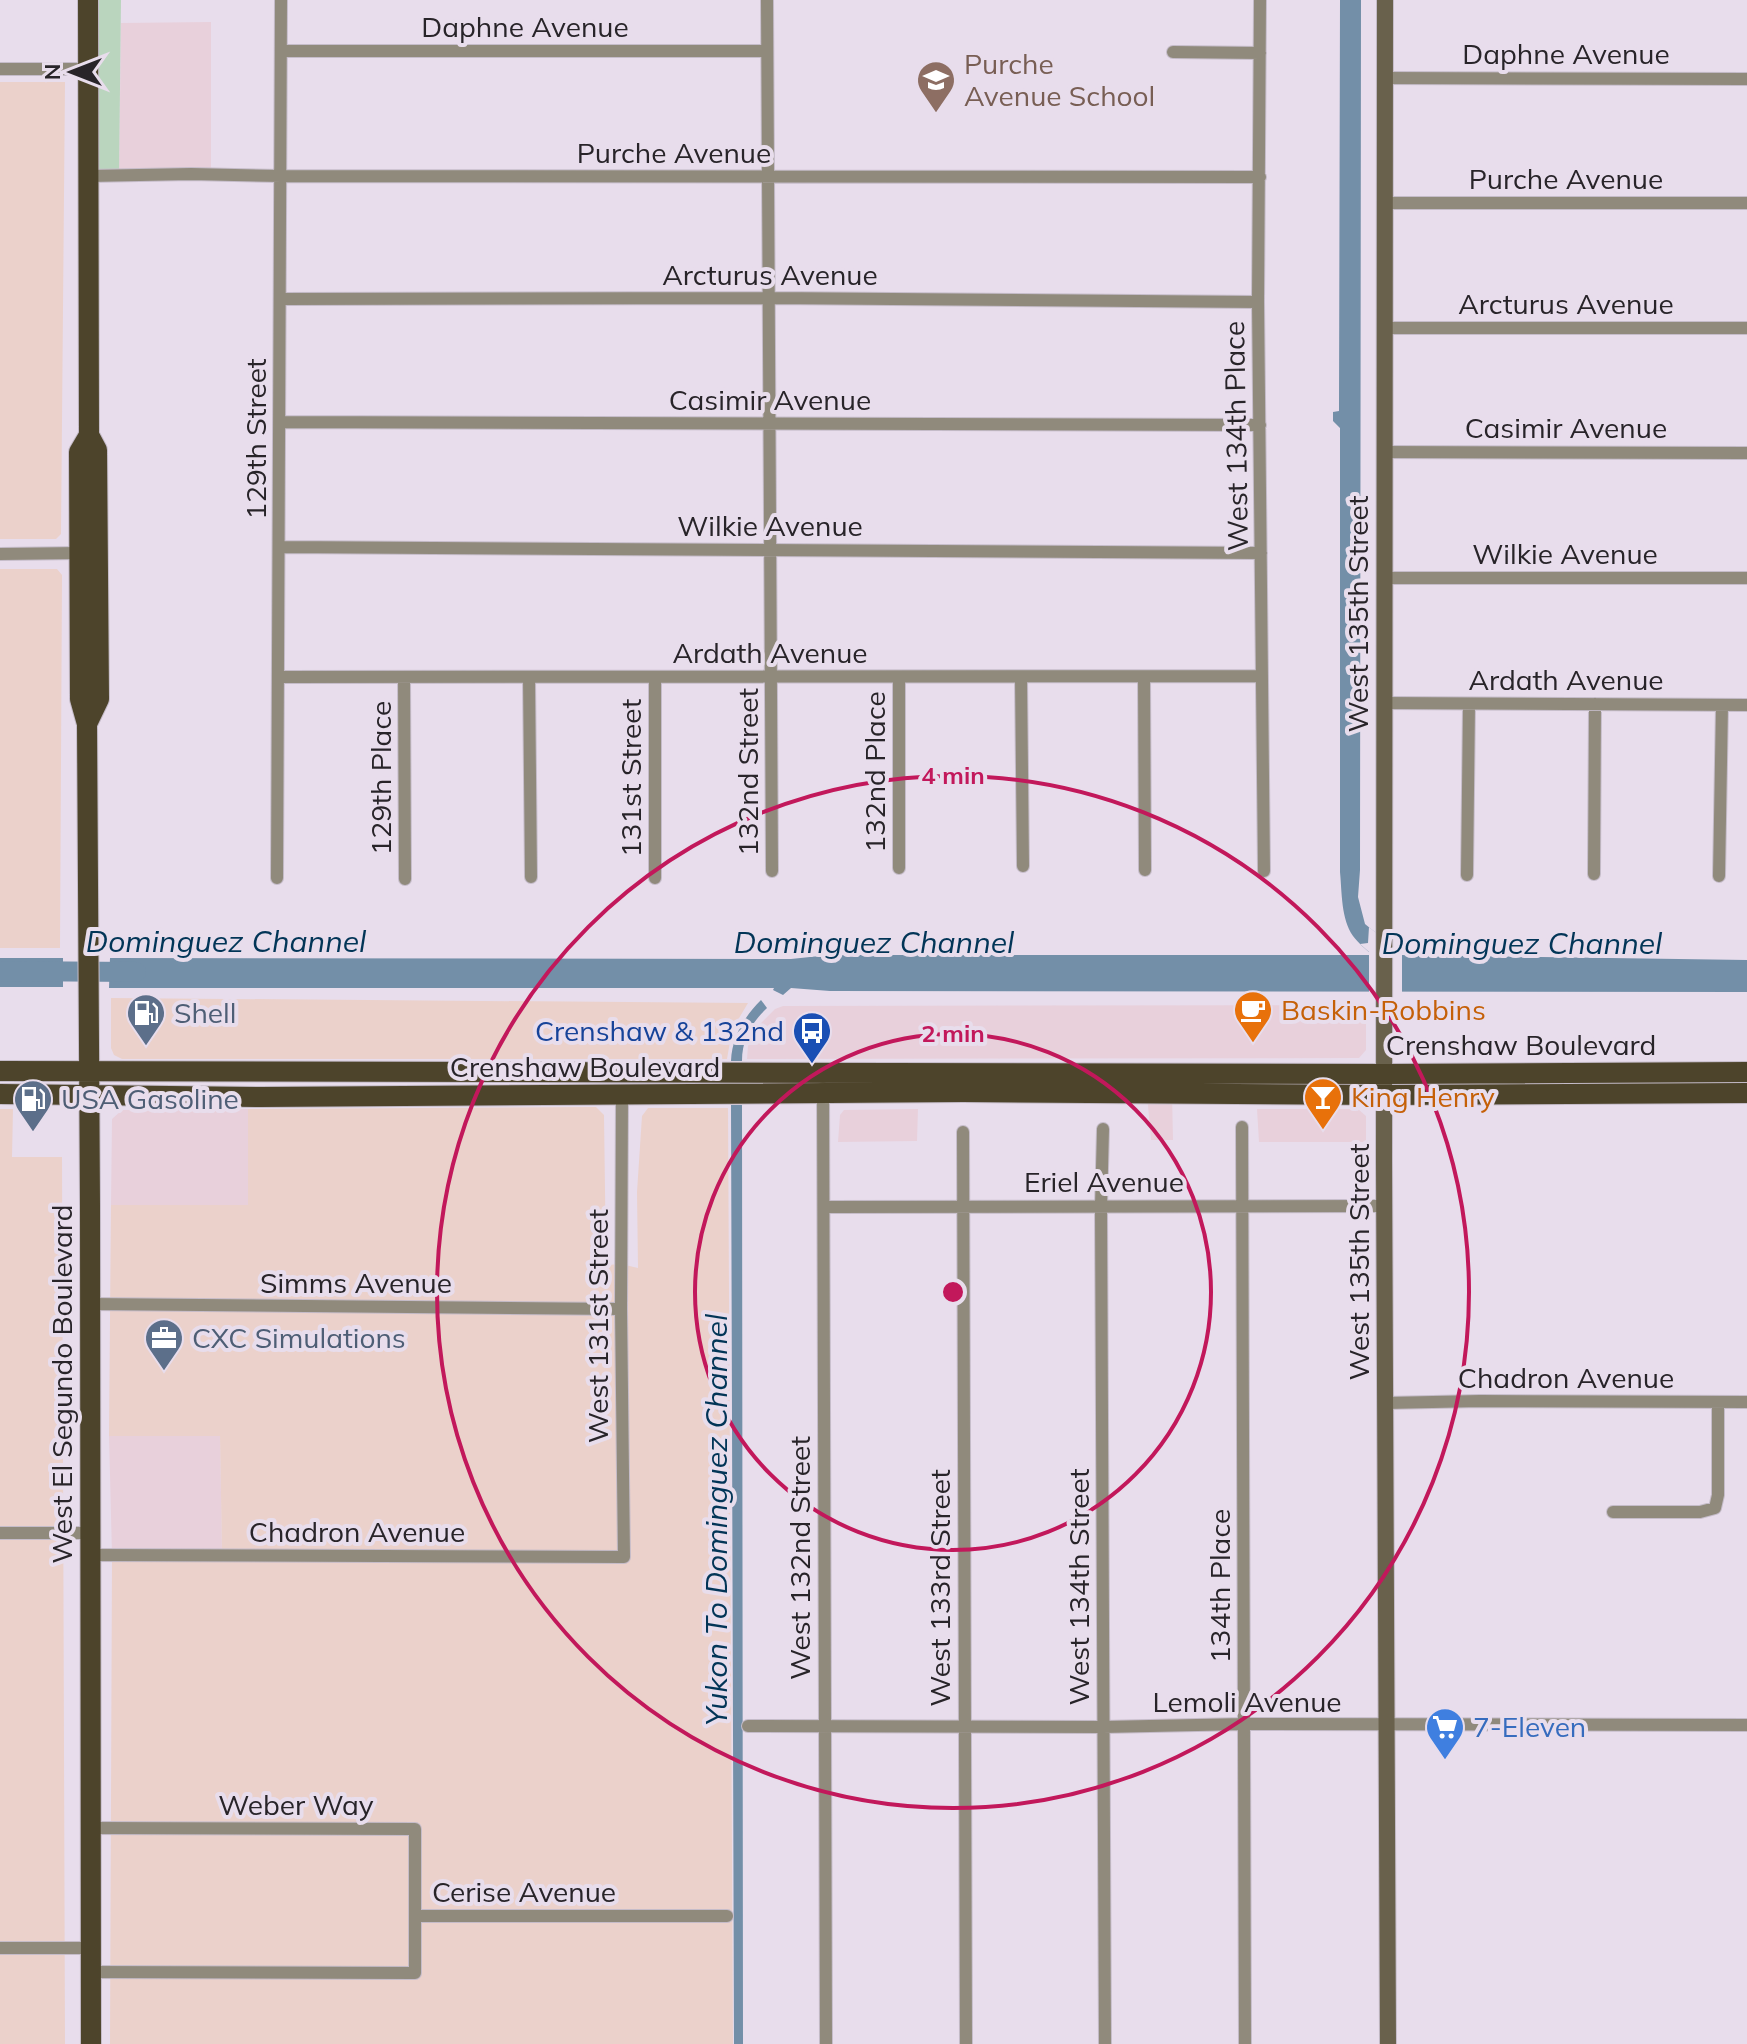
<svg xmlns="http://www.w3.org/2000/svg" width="1747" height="2044" viewBox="0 0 1747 2044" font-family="Mulish,sans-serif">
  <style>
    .commercial { fill: #e8d0db }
    .industrial { fill: #ebd1cb }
    .green { fill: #bad5be }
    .water { fill: #738fa8 }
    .pier { fill: #e8ddec }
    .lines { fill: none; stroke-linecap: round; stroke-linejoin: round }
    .river { stroke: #738fa8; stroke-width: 20 }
    .street-casing { stroke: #c5bcc9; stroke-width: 14 }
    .secondary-casing { stroke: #c5bcc9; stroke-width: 18 }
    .primary-casing { stroke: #c5bcc9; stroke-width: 22 }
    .street { stroke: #908a7c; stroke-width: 12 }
    .secondary { stroke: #69614c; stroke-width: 16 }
    .primary { stroke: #4d442b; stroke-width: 20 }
    .ring { fill: none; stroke: #c2185b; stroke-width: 4 }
    .labels { text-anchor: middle; stroke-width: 8; stroke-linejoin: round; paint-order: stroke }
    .street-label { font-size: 28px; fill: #282429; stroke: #e8ddec }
    .education-label { font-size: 28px; fill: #785e54; stroke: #e8ddec; text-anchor: start }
    .food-label { font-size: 28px; fill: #c56008; stroke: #e8ddec; text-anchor: start }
    .service-label { font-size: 28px; fill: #4e5e75; stroke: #e8ddec; text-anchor: start }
    .transit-label { font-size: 28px; fill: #164399; stroke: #e8ddec; text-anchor: end }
    .shop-label { font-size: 28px; fill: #366cbe; stroke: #e8ddec; text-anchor: start }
    .water-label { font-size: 30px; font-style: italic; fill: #023557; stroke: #e8ddec }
    .centre { fill: #c2185b; stroke: #e8ddec; stroke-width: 4 }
    .ring-label { font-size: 24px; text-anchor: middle; font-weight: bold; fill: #c2185b; stroke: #e8ddec; stroke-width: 8; stroke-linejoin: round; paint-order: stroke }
  </style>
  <rect width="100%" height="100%" fill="#e8ddec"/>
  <path class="commercial" d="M211,22V175H119L121,23Z
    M1366,1005V1050L1359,1058L747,1059L748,1046L759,1025L775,1009L783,1006Z
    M1147,1094H1172L1173,1140H1151Z
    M248,1109V1205H111L112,1119L122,1110Z
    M918,1109L917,1141L838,1142L840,1115L844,1110Z
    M1257,1109H1358L1366,1116V1142H1259Z
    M109,1434L220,1435L222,1555H112Z"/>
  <path class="industrial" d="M0,82H65L61,534L56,539H0Z
    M0,569H57L62,575L60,948H0Z
    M111,998L748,1003L732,1030L727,1059H122L114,1055L111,1048Z
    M596,1107L604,1115L606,1265L621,1264L638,1268L637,1192L642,1116L648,1108H728L733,2044H110L112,1555H222L220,1436H109L111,1205H248V1109Z
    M0,1109H13L12,1157H62L65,2044H0Z"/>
  <path class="green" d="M88,0H121L119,175L88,176Z"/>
  <path class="water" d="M1340,0H1361L1360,870L1358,897L1365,924L1398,951L1400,955L1747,960V992L830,991L791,988L783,995L773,990L774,988H109L110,958L791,959L829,955H1372C1366,949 1358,943 1353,936C1341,919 1342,893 1340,872V428L1333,421V412L1339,411Z
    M0,958H63V987H0Z
    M761,1000L767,1008C751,1023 742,1040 742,1061H731C732,1037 744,1017 761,1000Z
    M731,1105H742L743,2044H734Z"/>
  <path class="pier" d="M1369,927L1398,951H1402V992H1369V952L1360,944L1368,943Z"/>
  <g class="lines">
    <path class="river" d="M0,971L136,972"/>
    <defs>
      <path id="street" d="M767,0L772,871
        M1260,0L1258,302L1264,871
        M282,51H767
        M1173,52L1260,53
        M0,69H88
        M1384,78L1747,79
        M88,176L191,174L281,176L1260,177
        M1384,203H1747
        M281,299L769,298L1258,302
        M1384,328H1747
        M280,422L1260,425
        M1384,452L1747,453
        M279,547L1261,553
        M0,554L79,553
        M1384,578H1747
        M278,677L1262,676
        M404,677L405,879
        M529,677L531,877
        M1021,677L1023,866
        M1144,677L1145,870
        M1385,703L1747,705
        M899,868V677
        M1594,874L1595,704
        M1467,875L1469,704
        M1719,876L1722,705
        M277,878L281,0
        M655,878V677
        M823,1088L826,2044
        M1242,1127L1245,2044
        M1103,1129L1101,1207L1105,2044
        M963,1132L966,2044
        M824,1207L1384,1206
        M90,1304L621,1309
        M1385,1403L1480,1401L1747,1402
        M1613,1512H1700L1715,1508L1718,1495V1402
        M0,1533H90
        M90,1555L624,1557L621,1309L622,1095
        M748,1726L1103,1727L1244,1724L1747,1725
        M415,1916H727
        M0,1948H90
        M90,1972L415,1973V1829L90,1828"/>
      <path id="secondary" d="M1385,0L1384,1161L1388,2044"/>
      <path id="primary" d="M89,435L79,452L80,699L87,724L90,1205L91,2044
        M87,724L99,699L97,450L89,435L88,0
        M0,1071L1385,1074L1747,1072
        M0,1094L261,1097L963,1092L1384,1095L1747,1093"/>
    </defs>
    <use href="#street" class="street-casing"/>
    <use href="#secondary" class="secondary-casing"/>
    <use href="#primary" class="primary-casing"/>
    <use href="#street" class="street"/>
    <use href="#secondary" class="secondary"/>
    <use href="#primary" class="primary"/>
  </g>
  <g class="ring">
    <circle cx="953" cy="1292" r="258"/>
    <circle cx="953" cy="1292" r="516"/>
  </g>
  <defs>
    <symbol id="school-pin" viewBox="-11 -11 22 30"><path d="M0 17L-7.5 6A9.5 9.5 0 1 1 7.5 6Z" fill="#8d6e63" stroke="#e8ddec"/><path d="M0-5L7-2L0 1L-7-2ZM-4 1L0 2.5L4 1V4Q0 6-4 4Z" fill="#fff"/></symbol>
    <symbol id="cafe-pin" viewBox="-11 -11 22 30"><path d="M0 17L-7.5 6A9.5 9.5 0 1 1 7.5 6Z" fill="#e8710a" stroke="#e8ddec"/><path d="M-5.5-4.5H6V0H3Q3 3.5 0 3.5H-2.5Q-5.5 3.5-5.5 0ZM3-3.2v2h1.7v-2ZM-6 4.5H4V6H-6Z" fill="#fff"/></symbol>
    <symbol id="fuel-pin" viewBox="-11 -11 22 30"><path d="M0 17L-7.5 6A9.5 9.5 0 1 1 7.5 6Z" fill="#5c6f8a" stroke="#e8ddec"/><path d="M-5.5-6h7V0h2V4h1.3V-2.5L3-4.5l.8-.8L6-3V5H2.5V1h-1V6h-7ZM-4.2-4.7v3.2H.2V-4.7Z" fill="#fff"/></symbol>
    <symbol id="bus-pin" viewBox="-11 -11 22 30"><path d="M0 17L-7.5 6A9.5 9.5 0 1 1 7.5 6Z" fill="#1a4fb4" stroke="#e8ddec"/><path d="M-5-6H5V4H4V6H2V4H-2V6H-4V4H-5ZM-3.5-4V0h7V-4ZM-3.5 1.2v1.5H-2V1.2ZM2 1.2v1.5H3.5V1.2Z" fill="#fff"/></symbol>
    <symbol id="bar-pin" viewBox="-11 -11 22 30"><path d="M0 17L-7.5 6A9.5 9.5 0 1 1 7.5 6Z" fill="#e8710a" stroke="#e8ddec"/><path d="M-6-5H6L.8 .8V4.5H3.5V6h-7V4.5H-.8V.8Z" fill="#fff"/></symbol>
    <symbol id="office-pin" viewBox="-11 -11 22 30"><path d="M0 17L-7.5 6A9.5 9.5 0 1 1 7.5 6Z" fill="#5c6f8a" stroke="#e8ddec"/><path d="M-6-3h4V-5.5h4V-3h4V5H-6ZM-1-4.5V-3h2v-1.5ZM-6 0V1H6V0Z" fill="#fff"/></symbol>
    <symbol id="supermarket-pin" viewBox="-11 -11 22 30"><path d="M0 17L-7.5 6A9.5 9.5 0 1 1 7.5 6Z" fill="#3f7fe0" stroke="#e8ddec"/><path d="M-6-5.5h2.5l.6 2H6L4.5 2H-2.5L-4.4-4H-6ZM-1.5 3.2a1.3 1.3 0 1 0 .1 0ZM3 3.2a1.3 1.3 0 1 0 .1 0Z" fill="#fff"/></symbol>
  </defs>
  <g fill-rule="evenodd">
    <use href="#school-pin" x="914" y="58" width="44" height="60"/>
    <use href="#cafe-pin" x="1231" y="988" width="44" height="60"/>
    <use href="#fuel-pin" x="124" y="991" width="44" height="60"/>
    <use href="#bus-pin" x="790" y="1009" width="44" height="60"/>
    <use href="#bar-pin" x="1301" y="1075" width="44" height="60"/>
    <use href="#fuel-pin" x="11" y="1077" width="44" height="60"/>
    <use href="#office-pin" x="142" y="1316" width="44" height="60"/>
    <use href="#supermarket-pin" x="1423" y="1705" width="44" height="60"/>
  </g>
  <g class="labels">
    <g class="street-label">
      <text x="525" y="37">Daphne Avenue</text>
      <text x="1566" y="64">Daphne Avenue</text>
      <text x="674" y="163">Purche Avenue</text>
      <text x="1566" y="189">Purche Avenue</text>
      <text x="770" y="285">Arcturus Avenue</text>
      <text x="1566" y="314">Arcturus Avenue</text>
      <text x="770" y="410">Casimir Avenue</text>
      <text x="1566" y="438">Casimir Avenue</text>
      <text transform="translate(1236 436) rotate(-91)" y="10">West 134th Place</text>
      <text transform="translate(256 439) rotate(-90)" y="10">129th Street</text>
      <text x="770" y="536">Wilkie Avenue</text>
      <text x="1565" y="564">Wilkie Avenue</text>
      <text transform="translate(1358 614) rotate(-90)" y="10">West 135th Street</text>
      <text x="770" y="663">Ardath Avenue</text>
      <text x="1566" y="690">Ardath Avenue</text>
      <text transform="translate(748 772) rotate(-90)" y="10">132nd Street</text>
      <text transform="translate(875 772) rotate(-90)" y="10">132nd Place</text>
      <text transform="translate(381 778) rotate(-90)" y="10">129th Place</text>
      <text transform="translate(631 778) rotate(-90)" y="10">131st Street</text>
      <text x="1521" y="1055">Crenshaw Boulevard</text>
      <text x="585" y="1077">Crenshaw Boulevard</text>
      <text x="1104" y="1192">Eriel Avenue</text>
      <text transform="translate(1359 1262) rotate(-90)" y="10">West 135th Street</text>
      <text x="356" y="1293">Simms Avenue</text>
      <text transform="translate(598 1326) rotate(-90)" y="10">West 131st Street</text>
      <text x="1566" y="1388">Chadron Avenue</text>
      <text transform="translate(62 1384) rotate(-90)" y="10">West El Segundo Boulevard</text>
      <text x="357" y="1542">Chadron Avenue</text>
      <text transform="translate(800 1558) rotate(-90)" y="10">West 132nd Street</text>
      <text transform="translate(1220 1586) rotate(-90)" y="10">134th Place</text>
      <text transform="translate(1079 1587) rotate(-90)" y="10">West 134th Street</text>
      <text transform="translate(940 1588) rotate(-90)" y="10">West 133rd Street</text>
      <text x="1247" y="1712">Lemoli Avenue</text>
      <text x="296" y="1815">Weber Way</text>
      <text x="524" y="1902">Cerise Avenue</text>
    </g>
    <g class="education-label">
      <text x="964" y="74">Purche<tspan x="964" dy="32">Avenue School</tspan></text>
    </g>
    <g class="food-label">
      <text x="1281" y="1020">Baskin-Robbins</text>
      <text x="1351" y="1107">King Henry</text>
    </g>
    <g class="service-label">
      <text x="174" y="1023">Shell</text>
      <text x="61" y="1109">USA Gasoline</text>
      <text x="192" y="1348">CXC Simulations</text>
    </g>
    <g class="transit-label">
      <text x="784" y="1041">Crenshaw &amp; 132nd</text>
    </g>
    <g class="shop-label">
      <text x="1473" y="1737">7-Eleven</text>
    </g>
    <g class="water-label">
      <text x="226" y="952">Dominguez Channel</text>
      <text x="874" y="953">Dominguez Channel</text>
      <text x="1522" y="954">Dominguez Channel</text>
      <text transform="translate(717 1520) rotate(-90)" y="10">Yukon To Dominguez Channel</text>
    </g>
  </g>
  <circle cx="953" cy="1292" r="12" class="centre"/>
  <g class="ring-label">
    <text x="953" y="784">4 min</text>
    <text x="953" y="1042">2 min</text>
  </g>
  <g transform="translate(72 72) rotate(270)" stroke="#e8ddec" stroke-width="6" paint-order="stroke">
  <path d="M0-6L14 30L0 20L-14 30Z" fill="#282429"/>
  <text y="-12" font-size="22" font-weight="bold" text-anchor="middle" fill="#282429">N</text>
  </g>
</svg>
